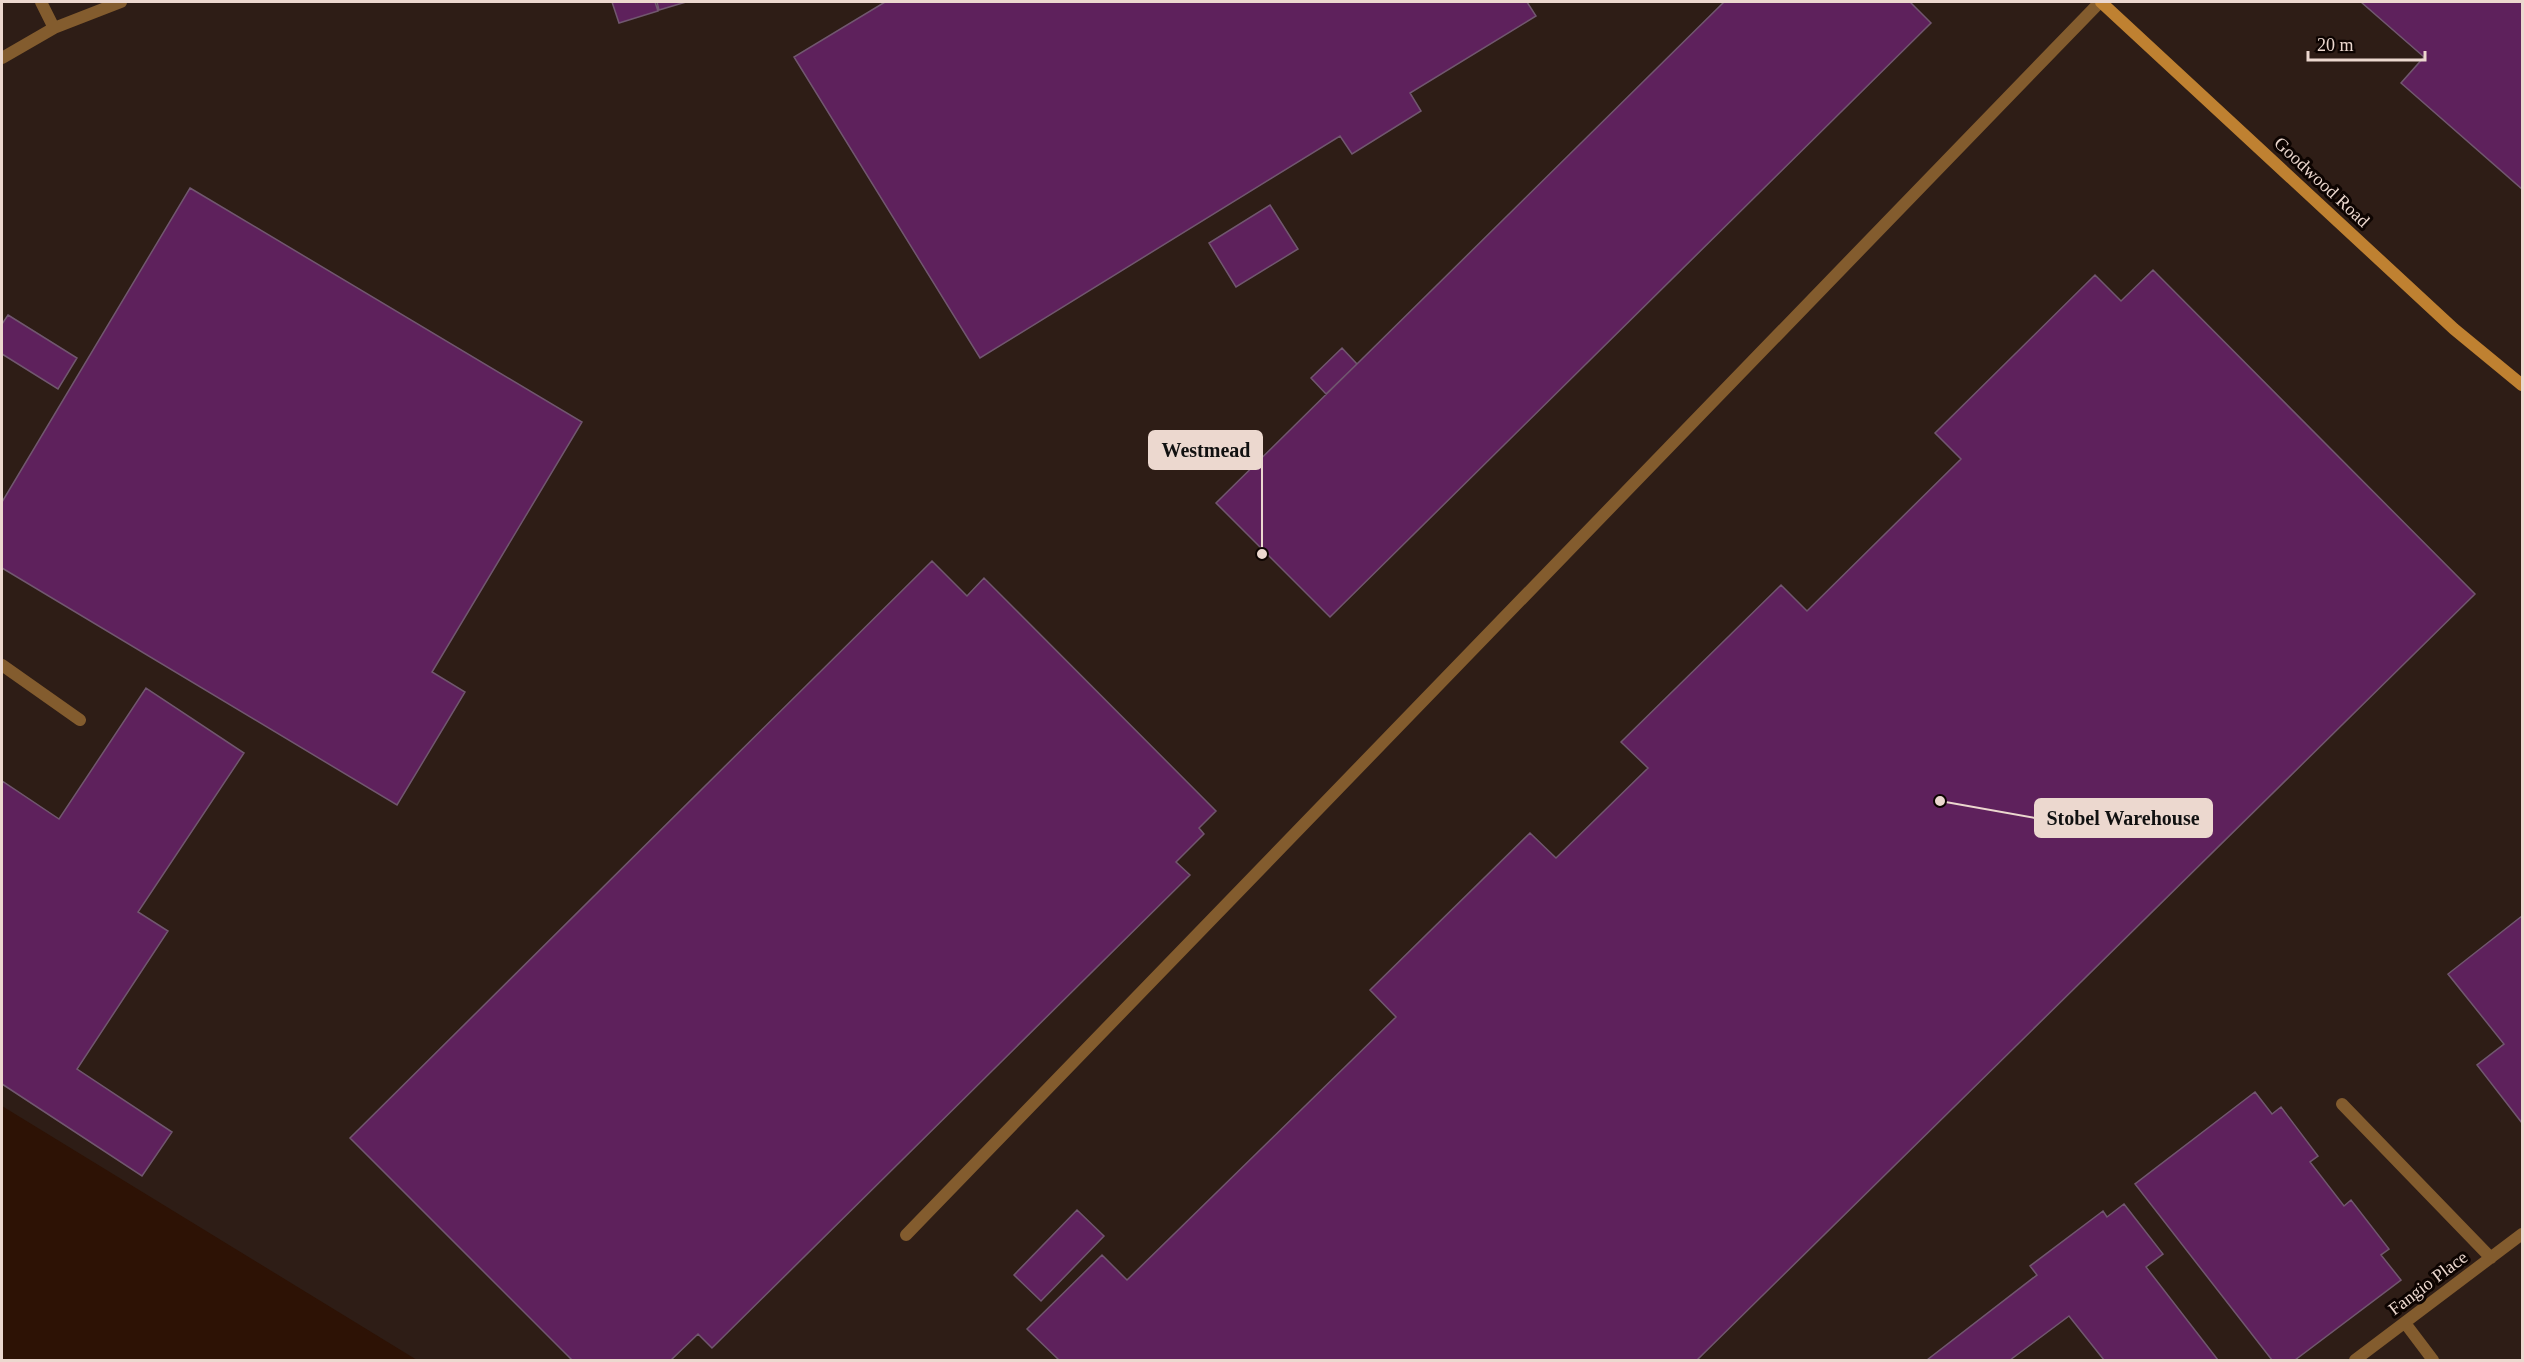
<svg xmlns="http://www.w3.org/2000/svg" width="2524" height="1362" viewBox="0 0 2524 1362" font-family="Georgia,serif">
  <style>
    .industrial { fill: #2e1d16 }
    .building { fill: #5e215c; stroke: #71576f; stroke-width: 1.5 }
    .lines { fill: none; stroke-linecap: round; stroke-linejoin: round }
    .lane { stroke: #835c2e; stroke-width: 12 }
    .secondary { stroke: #bf8131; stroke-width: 12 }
    .labels { text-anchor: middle; stroke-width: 6; stroke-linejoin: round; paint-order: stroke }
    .street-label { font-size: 18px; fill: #ecd8cf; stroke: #0d0401 }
    .leader { fill: none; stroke: #ecd8cf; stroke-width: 2 }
    .callout-dot { fill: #ecd8cf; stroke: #0d0401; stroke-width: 2 }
    .callout { fill: #ecd8cf; stroke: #ecd8cf; stroke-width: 2 }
    .callout-label { font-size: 20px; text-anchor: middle; font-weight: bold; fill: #111 }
  </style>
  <rect width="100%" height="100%" fill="#2d1205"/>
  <path class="industrial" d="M2,2H2522V1360H417L2,1106Z"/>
  <path class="building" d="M612,2H655L658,11L619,23Z
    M657,2H686L659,10Z
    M885,2H1527L1536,16L1410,93L1421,111L1352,154L1340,136L980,358L794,57Z
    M1724,2H1910L1931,23L1330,617L1216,503Z
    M2361,2H2522V189L2401,83L2424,57Z
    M190,188L582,422L432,672L465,692L397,805L2,568V502Z
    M1270,205L1298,249L1236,287L1209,243Z
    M2153,270L2475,594L1697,1360H1059L1027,1329L1102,1255L1127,1280L1396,1017L1370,990L1530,833L1556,858L1648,768L1621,742L1781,585L1807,611L1961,459L1935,433L2095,275L2121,301Z
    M8,315L77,358L58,389L2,354V324Z
    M1342,348L1357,364L1326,394L1311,378Z
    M932,561L967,596L984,578L1216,811L1199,828L1204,834L1176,862L1190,875L712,1348L698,1334L671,1360H572L350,1138Z
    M146,688L244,753L138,912L168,931L77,1069L172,1132L142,1176L2,1084V781L59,819Z
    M2522,916V1123L2477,1065L2504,1044L2448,974Z
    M2255,1092L2272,1114L2281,1107L2318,1156L2310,1162L2344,1206L2351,1200L2389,1249L2381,1255L2401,1280L2295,1360H2272L2135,1184Z
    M2124,1204L2163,1254L2146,1267L2218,1360H2104L2069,1316L2010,1360H1927L2037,1275L2030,1266L2103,1211L2107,1217Z
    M1077,1210L1104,1236L1041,1301L1014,1275Z"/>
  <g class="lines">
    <path class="lane" d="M41,2L54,28
      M2,58L54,28L121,2
      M2,665L80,720
      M2342,1104L2491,1258
      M906,1235L2100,2
      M2405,1323L2433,1360
      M2355,1360L2522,1234"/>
    <path class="secondary" d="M2101,2L2454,329L2522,385"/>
  </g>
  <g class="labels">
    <g class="street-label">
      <text transform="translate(2322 182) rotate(43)" y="6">Goodwood Road</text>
      <text transform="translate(2428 1283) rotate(-37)" y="6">Fangio Place</text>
    </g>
  </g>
  <path class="leader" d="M1262 554L1262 450M1940 801L2035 818"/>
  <g class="callout-dot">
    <circle cx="1262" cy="554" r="6"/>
    <circle cx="1940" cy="801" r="6"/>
  </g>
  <g class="callout">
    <rect x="1149" y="431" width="113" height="38" rx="6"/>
    <rect x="2035" y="799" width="177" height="38" rx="6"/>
  </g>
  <g class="callout-label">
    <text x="1206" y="457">Westmead</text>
    <text x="2123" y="825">Stobel Warehouse</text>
  </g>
  <rect width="2524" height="1362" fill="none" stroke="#ecd8cf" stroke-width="6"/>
  <path d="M2308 51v9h117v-9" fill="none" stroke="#ecd8cf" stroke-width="3"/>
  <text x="2317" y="51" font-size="18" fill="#ecd8cf" stroke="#0d0401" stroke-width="4.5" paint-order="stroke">20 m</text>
</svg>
